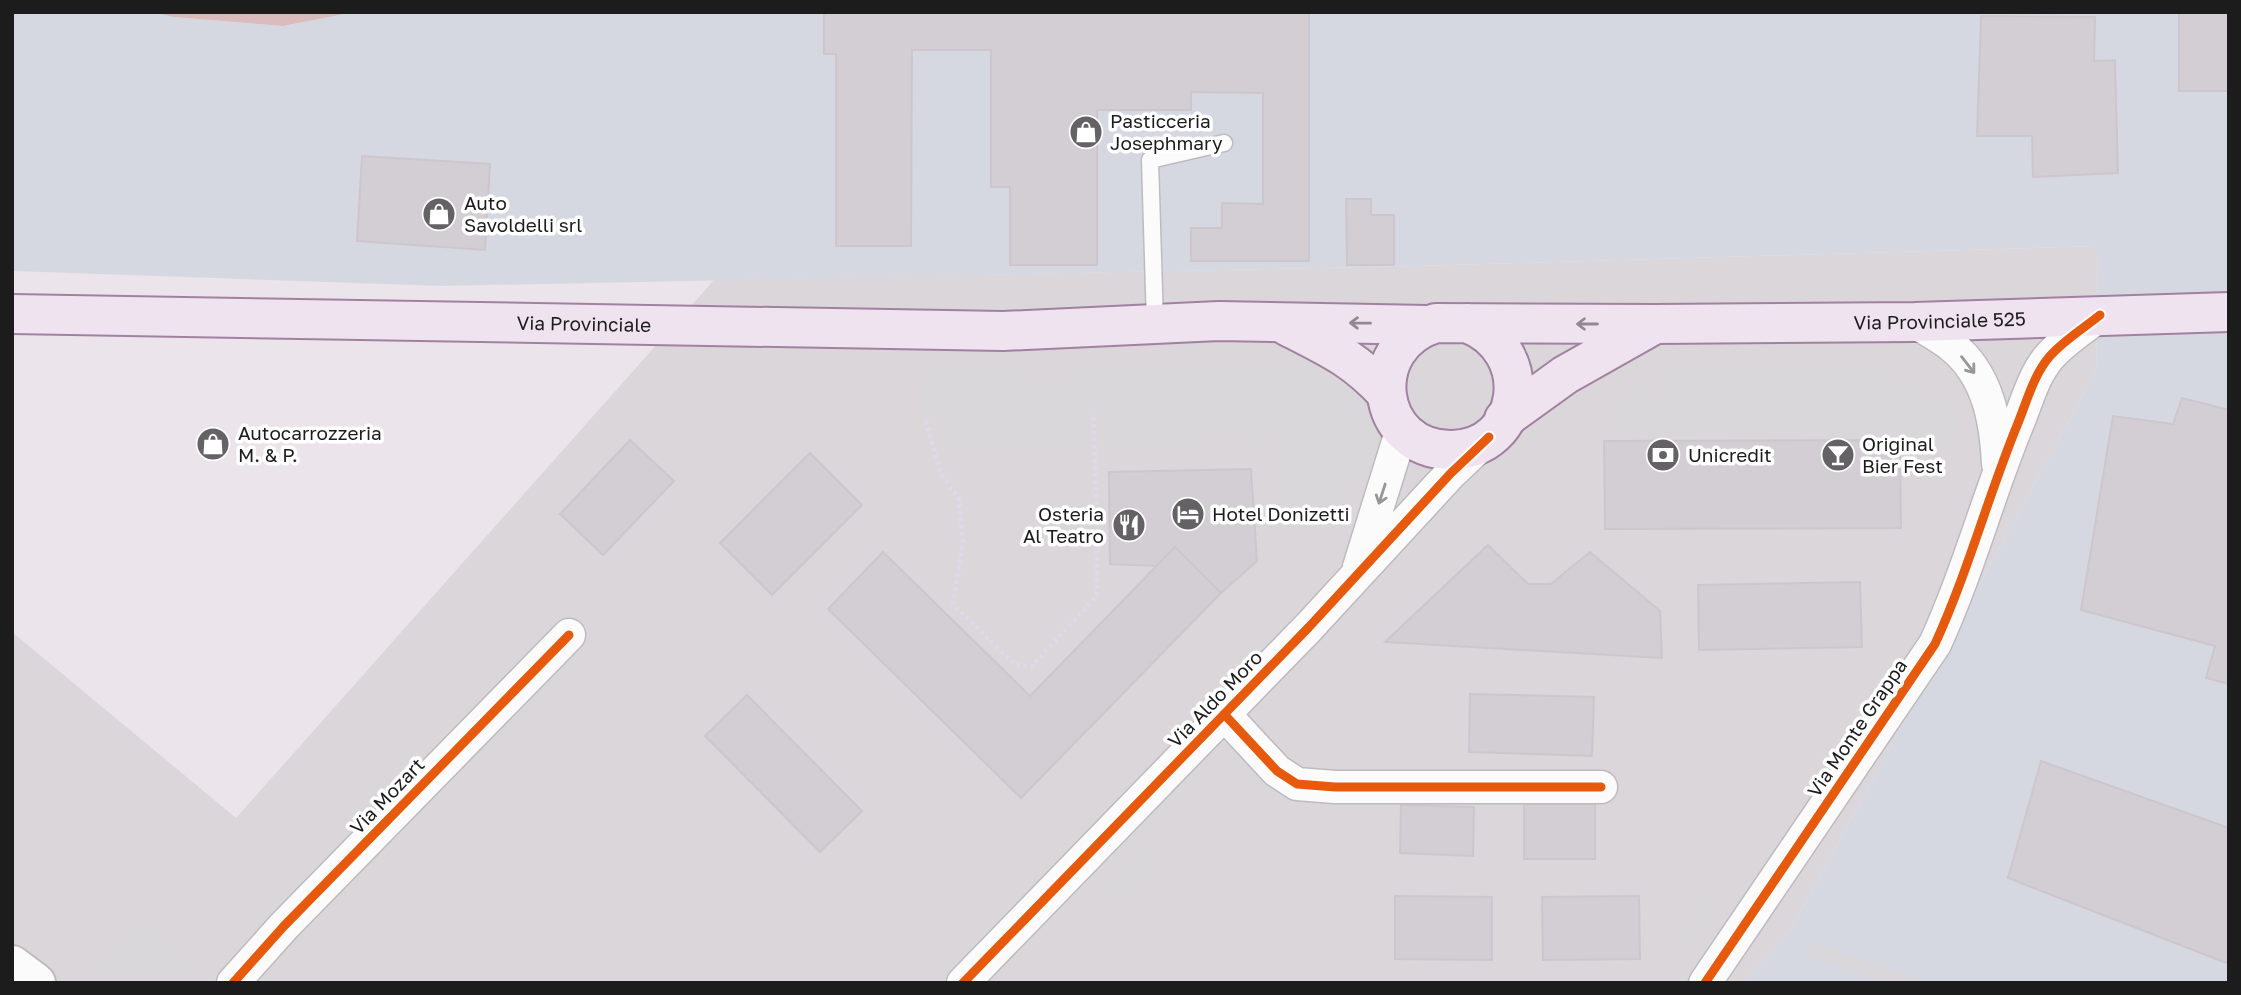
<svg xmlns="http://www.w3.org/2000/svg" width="2241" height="995" viewBox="0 0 2241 995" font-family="'Golos Text',sans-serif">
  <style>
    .residential { fill: #dad6da }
    .industrial { fill: #d6d8e1 }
    .forest { fill: #dbbcbc }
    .parking { fill: #d9d7d9 }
    .building { fill: #d2ced3; stroke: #cdc6ce; stroke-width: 2 }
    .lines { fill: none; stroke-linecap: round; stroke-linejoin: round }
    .service-casing { stroke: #bebbbe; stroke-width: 19 }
    .minor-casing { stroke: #bebbbe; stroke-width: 35 }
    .tertiary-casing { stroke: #bebbbe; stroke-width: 42 }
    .primary-casing { stroke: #a181a0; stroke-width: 42 }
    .path { stroke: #e1d7ea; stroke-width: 4.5; stroke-dasharray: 3.5 3.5; stroke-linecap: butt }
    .service { stroke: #fcfbfc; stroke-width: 16 }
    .minor { stroke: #fcfbfc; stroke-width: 32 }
    .tertiary { stroke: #fcfbfc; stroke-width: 38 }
    .primary { stroke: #efe3f0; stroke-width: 38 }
    .cycleway-casing { stroke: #fff; stroke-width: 13 }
    .cycleway { stroke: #e8590c; stroke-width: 9 }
    .oneway { stroke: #908991 }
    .oneway2 { stroke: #979797 }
    .labels { text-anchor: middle; stroke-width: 7; stroke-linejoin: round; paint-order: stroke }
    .poi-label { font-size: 19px; fill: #1c1c1c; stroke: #fff; text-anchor: start }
    .street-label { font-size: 19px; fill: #1c1c1c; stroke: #fff }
  </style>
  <rect width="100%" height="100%" fill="#ebe5eb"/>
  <path class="residential" d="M2098,246L2096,371L1790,931L1743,983H12V632L236,818L714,280L1418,266Z"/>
  <path class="industrial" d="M12,12H151L173,17L283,26L355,12H2229V983H1743L1790,931L2096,371L2098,246L1418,266L442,286L12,271Z"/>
  <path class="forest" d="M151,12H355L283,26L173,17Z"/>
  <path class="parking" d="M1896,361L1904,382L1951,397L1963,444L1900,440L1604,441L1602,392L1651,388L1666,366Z
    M1295,362L1354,385L1380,435L1369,469L1328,519L1281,518L1276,444L924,457L919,374Z
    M1181,813L1193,825L1115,904L1103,892Z
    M1708,891L1722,900L1683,958L1668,949Z
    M144,917L225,983H90L77,972Z
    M1812,941L1925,983H1883L1807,955Z"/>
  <path class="building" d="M824,12H1309V261H1191V228H1222V203L1263,204V93L1191,92V110H1097V265H1010V187H991V50H912L911,246H836V54H824Z
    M2179,12H2229V91H2179Z
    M1981,16L2095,17L2094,61L2115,60L2118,173L2033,177L2032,136H1977Z
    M362,156L490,164L485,250L357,241Z
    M1346,199H1371V215H1394V265H1347Z
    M2182,398L2229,410V684L2206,678L2215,646L2081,610L2113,416L2173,424Z
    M630,440L674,481L603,555L560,514Z
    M1900,440L1901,528L1605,529L1604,441Z
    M810,453L862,505L772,595L720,543Z
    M1251,469L1257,561L1221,593L1175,547L1156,566L1110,564L1109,472Z
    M1488,545L1528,584H1551L1590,552L1660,611L1662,658L1385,642Z
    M1175,547L1221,593L1021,798L828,609L883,552L1030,696Z
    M1860,582L1862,647L1699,650L1698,585Z
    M1470,694L1594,697L1592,756L1469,752Z
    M747,695L862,811L820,852L705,736Z
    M2041,761L2229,828V964L2008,878Z
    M1524,804H1595V859H1524Z
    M1401,805L1474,807L1473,856L1400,853Z
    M1395,896L1492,897V960L1395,959Z
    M1639,896L1640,959L1543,960L1542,897Z"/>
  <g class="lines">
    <defs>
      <path id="service" d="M1155,324L1150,160L1224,143"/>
      <path id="minor" d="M1915,322C1927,330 1941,337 1952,346C1988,375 1996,421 1998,464
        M1359,567L1402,429
        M1224,714L1277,771L1297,784L1335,787H1601
        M233,983L284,926L569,635
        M963,983L1309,627L1451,473L1486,440
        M1705,983L1935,644C1968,572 1988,496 2018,423C2027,401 2034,374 2050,356C2064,340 2084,328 2100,315"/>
      <path id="tertiary" d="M12,965L36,983"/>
      <g id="primary">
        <path id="s1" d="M12,314L1003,331L1219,321L1428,325"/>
        <path id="s2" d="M1467,323C1538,350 1524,450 1451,450C1374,450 1362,345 1436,323L1655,324L1915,322L2229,312"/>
        <path d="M1287,326C1328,347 1354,358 1386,393"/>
        <path d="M1504,419L1565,375L1650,327"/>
      </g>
    </defs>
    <use href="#service" class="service-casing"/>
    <use href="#minor" class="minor-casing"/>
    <use href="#tertiary" class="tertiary-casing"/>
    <use href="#primary" class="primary-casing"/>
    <path class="path" d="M926,421L941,474L959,499L963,541L953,604L1014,664L1031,667L1097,596L1096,489L1093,413"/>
    <use href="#service" class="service"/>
    <use href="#minor" class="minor"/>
    <use href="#tertiary" class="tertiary"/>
    <use href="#primary" class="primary"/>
    <defs>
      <path id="cycleway" d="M1224,714L1277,771L1297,784L1335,787H1601
        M233,983L284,926L569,635
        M963,983L1309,627L1451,473L1489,437
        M1705,983L1935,644C1968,572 1988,496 2018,423C2027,401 2034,374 2050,356C2064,340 2084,328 2100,315"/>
    </defs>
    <use href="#cycleway" class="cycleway-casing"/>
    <use href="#cycleway" class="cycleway"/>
  </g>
  <defs><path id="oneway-shaft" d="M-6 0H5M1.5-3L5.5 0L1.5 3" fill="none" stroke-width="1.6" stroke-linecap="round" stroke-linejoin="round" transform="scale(1.75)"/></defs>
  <g class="oneway">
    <use href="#oneway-shaft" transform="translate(1360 323) rotate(-179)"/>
    <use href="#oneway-shaft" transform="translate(1587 324) rotate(-180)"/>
  </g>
  <g class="oneway2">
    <use href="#oneway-shaft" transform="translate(1968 365) rotate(52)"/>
    <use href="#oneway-shaft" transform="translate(1382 494) rotate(108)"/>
  </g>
  <defs>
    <symbol id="shop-disc" viewBox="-11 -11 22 22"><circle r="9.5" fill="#646264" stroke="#fff"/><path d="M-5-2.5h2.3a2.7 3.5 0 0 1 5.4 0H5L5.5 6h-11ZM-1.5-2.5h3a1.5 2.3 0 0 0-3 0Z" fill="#fff"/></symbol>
    <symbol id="bank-disc" viewBox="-11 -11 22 22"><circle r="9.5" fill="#646264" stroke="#fff"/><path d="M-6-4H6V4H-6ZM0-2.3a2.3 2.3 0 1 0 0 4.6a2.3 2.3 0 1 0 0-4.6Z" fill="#fff"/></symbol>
    <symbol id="bar-disc" viewBox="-11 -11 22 22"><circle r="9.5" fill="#646264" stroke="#fff"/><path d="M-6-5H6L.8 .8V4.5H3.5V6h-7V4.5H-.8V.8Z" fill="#fff"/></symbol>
    <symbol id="hotel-disc" viewBox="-11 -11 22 22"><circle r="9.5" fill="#646264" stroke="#fff"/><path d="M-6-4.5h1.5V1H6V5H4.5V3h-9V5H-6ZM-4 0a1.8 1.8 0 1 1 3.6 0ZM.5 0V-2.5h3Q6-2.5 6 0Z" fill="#fff"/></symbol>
    <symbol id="restaurant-disc" viewBox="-11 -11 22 22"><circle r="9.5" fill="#646264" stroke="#fff"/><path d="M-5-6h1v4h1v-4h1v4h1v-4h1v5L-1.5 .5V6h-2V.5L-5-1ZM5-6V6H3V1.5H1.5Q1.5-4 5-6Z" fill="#fff"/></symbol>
  </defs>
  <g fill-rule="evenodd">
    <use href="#shop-disc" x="1067" y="113" width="38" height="38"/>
    <use href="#shop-disc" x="420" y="195" width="38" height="38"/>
    <use href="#shop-disc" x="194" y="425" width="38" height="38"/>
    <use href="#bank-disc" x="1644" y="436" width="38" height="38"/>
    <use href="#bar-disc" x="1819" y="436" width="38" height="38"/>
    <use href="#hotel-disc" x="1169" y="495" width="38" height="38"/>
    <use href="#restaurant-disc" x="1110" y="506" width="38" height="38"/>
  </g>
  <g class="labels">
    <g class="poi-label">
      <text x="1110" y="128">Pasticceria<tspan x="1110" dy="22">Josephmary</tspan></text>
      <text x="464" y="210">Auto<tspan x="464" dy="22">Savoldelli srl</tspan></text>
      <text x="238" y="440">Autocarrozzeria<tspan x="238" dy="22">M. &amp; P.</tspan></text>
      <text x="1862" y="451">Original<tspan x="1862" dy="22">Bier Fest</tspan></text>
      <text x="1688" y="462">Unicredit</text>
      <text x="1104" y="521" text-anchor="end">Osteria<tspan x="1104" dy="22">Al Teatro</tspan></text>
      <text x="1212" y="521">Hotel Donizetti</text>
    </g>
    <g class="street-label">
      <text dy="7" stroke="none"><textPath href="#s2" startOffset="875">Via Provinciale 525</textPath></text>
      <text dy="7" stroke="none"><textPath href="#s1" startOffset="572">Via Provinciale</textPath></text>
      <text transform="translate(1215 699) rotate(-46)" y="7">Via Aldo Moro</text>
      <text transform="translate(1857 728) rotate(-56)" y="7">Via Monte Grappa</text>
      <text transform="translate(387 796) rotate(-46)" y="7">Via Mozart</text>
    </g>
  </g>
  <rect width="2241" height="995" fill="none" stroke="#1c1c1c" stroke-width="28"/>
</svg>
